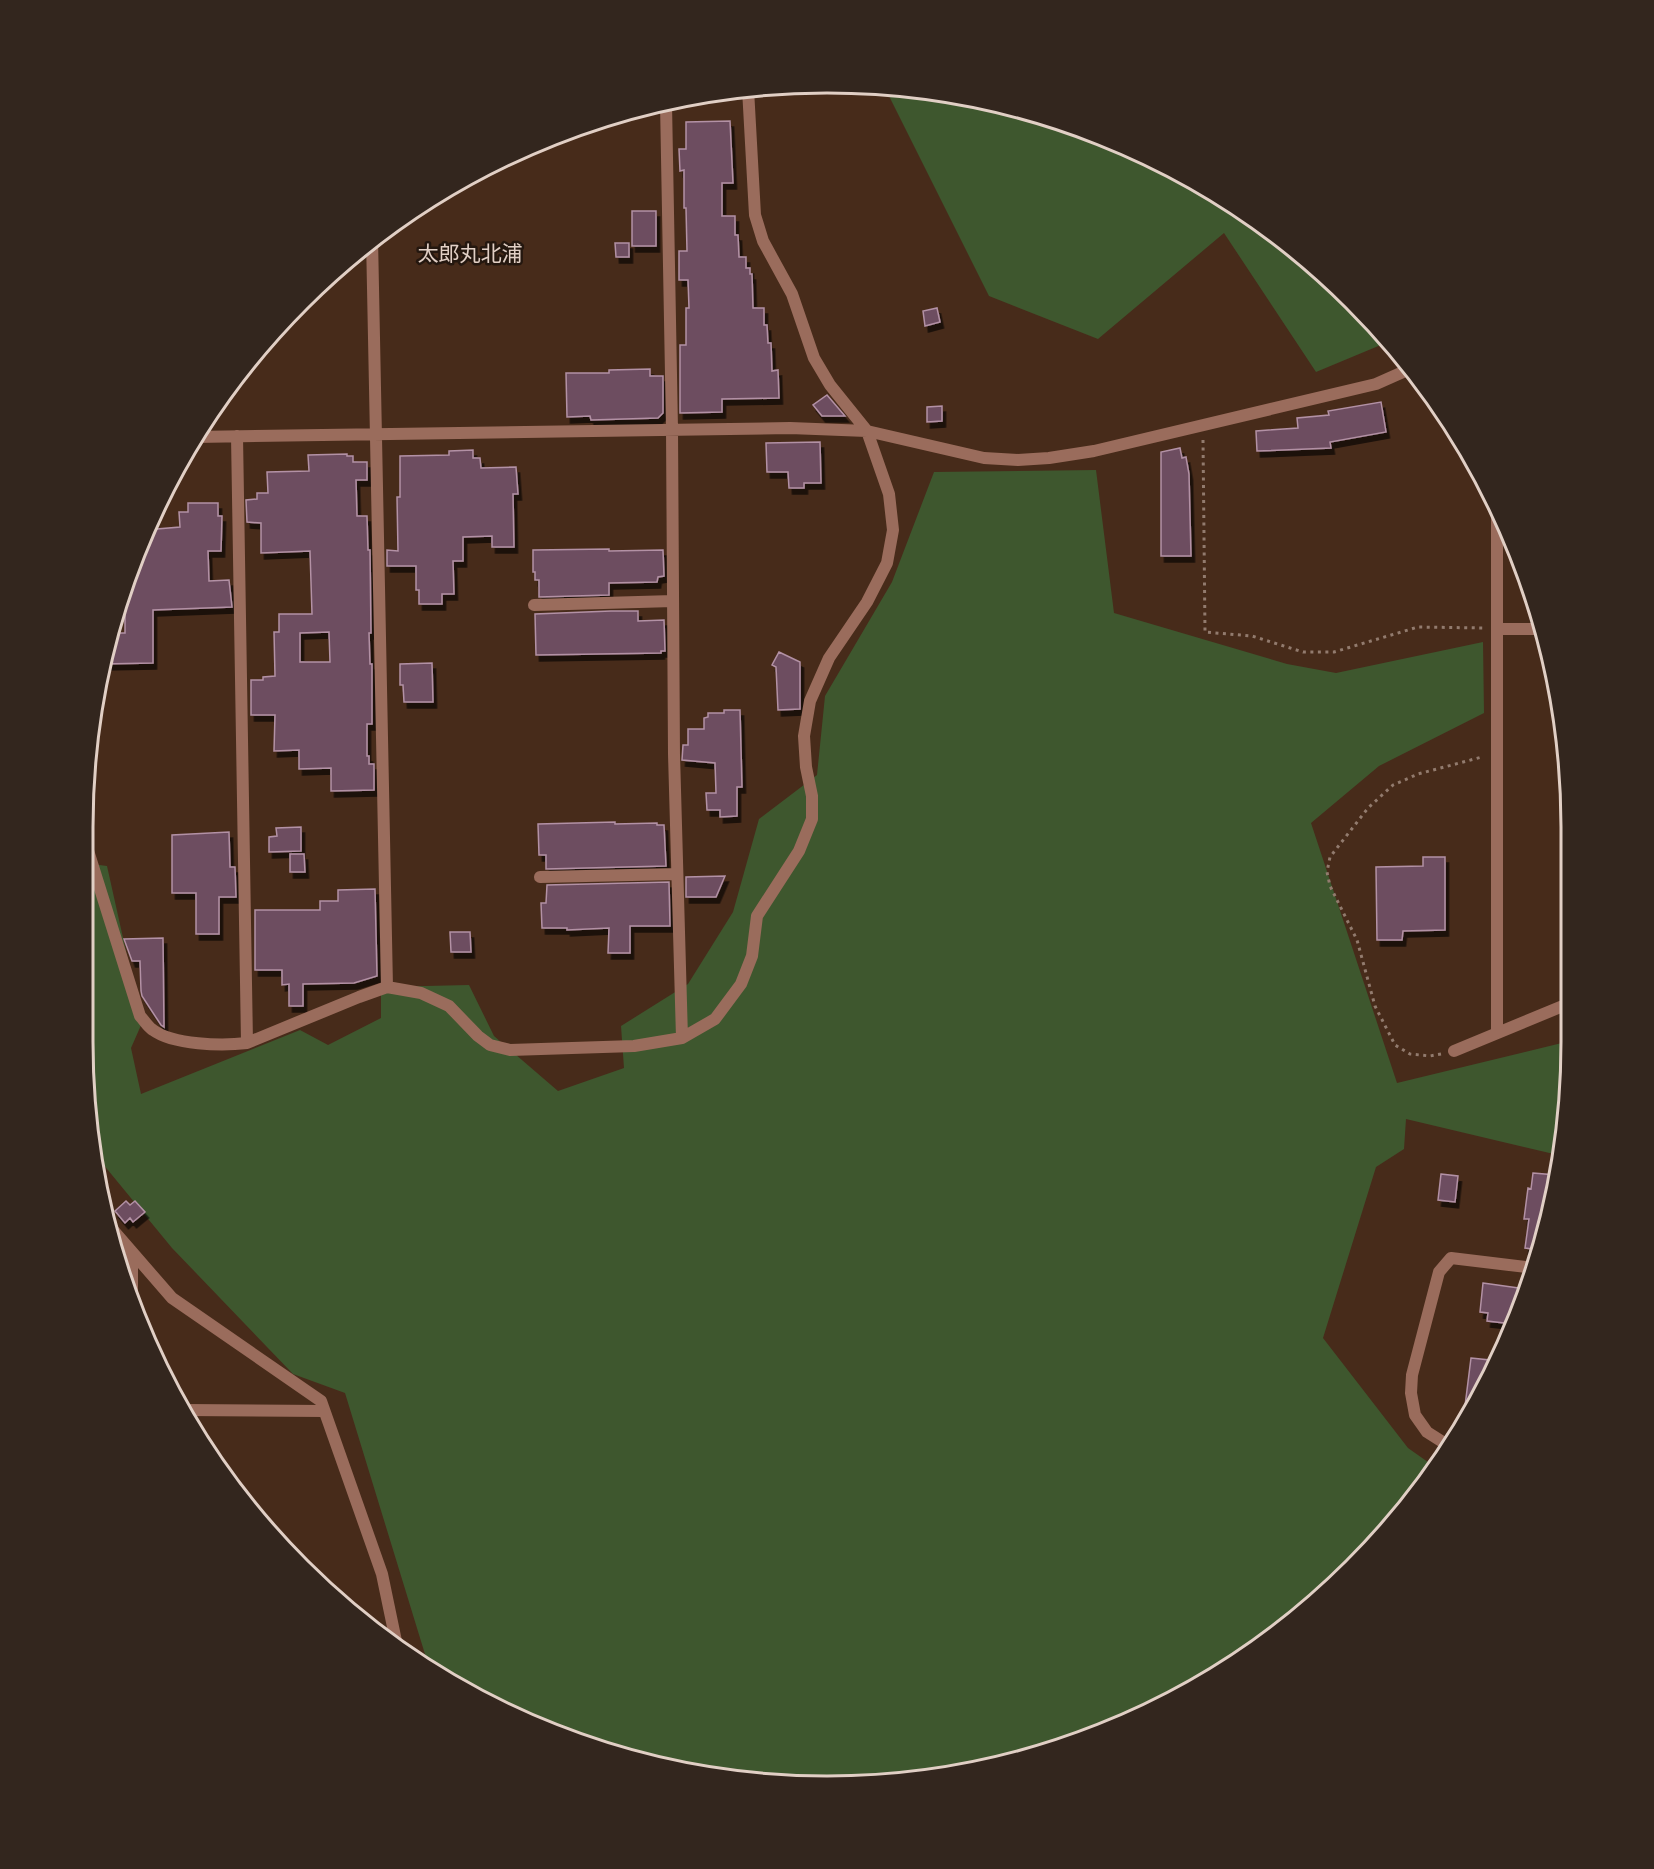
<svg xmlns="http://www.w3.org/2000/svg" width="1654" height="1869" viewBox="0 0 1654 1869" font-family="'Work Sans','Noto Sans JP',sans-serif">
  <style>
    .green { fill: #3e572e }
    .building { fill: #6d4e61; stroke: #b391a5; stroke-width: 1.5; fill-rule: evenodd; filter: url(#shadow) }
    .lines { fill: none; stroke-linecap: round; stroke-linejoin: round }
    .path { stroke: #927b6e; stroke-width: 3; stroke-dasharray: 3 4.5; stroke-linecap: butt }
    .minor { stroke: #9a6c5c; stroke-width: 12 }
    .labels { text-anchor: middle; stroke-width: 5; stroke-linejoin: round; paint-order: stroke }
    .quarter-label { font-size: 21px; fill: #e1cfc5; stroke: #24170f }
    .rim { fill: none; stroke: #e1cfc5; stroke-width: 3 }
  </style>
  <defs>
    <filter id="shadow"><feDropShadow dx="3.5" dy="6" stdDeviation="0" flood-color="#0009"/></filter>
  </defs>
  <rect width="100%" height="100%" fill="#472b1a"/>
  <path class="green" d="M885,88L924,89L1066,122L1199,182L1318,267L1388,342L1316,372L1224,233L1098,339L989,296Z
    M1096,470L1114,613L1287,664L1336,673L1483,642L1484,713L1379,766L1311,823L1397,1083L1570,1041V1081L1558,1155L1406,1119L1404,1149L1376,1167L1323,1338L1408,1448L1435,1467L1417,1496L1318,1602L1157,1710L1020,1761L875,1785L682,1772L542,1730L428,1664L345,1393L293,1374L172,1248L98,1158L83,1042L84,863L107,866L142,1023L131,1048L141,1094L300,1030L328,1045L381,1018V987L469,985L494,1036L558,1091L624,1068L621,1026L688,984L733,912L759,819L817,775L825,696L892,582L934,472Z"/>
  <path class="building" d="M730,121L733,183H722V216H735V235H738L739,257H746V268H750V274H752L753,308H764V325H767L768,343H771L772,371L778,370L779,398L722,399V412L680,413V345H686V308H689L688,280H679V251H687L686,208H684V170L680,171L679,149H686V122Z
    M632,211H656V246H632Z
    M615,243H629V257H616Z
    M937,308L940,322L925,326L923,311Z
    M650,369V376H663V413L658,418L591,420L590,416L567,417L566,373H609V370Z
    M827,395L845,416H822L813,405Z
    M1381,402L1386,432L1330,442L1331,448L1257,451L1256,431L1298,428L1297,418L1329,415L1328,411Z
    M942,406V421L927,422V407Z
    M820,442L821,483H804V488H789L788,472H767L766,443Z
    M1180,448L1182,458L1186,457L1189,474L1191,556H1161V452Z
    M473,450V458H480L481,468L516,467L518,494H513L514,547H492V536L463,537V561H453L454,594H442V604H419V590H416V566H387V550L398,551L397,497H400V456L449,455V451Z
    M347,454V456H353V462H367V480H356L357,516H367L368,550H370L371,633H369L370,664H372V724H367V756H369V764H374V790L331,791V768L299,769V750L274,751L275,715H251V680H263V677L275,676L274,632H279V614H312L310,551L261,553V523L247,522L246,500L257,499V493H268L267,472L309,471L308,455ZM329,632L330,662H300V633Z
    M188,503H218V516H222L221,551H208L209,581L229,580L232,607L153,610V663L102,664L112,633H125V605H120L139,542L145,530L180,527L179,512H188Z
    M609,549V551L663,550L664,576L658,577L657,582L609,583V595L539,597V580H535V572H533V550Z
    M611,611H638V621L664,620L665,651H661V653L536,655L535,614Z
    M779,652L800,662V709L778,710L776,667L772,665Z
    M432,663L433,702H404L403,685H400V664Z
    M724,710H740L742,787H737V816L720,817V810H707L706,793H716L715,763L682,760L683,745H688V729H704V718L708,717V713H724Z
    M615,822V824L657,823V825H664L666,866L546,869V855H539L538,824Z
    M301,827V851L269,852V837L277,836L276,828Z
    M229,832L230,867H235L236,897H219V934H196V893H172V835Z
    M290,854H304L305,872H290Z
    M1423,857H1445V930L1403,931L1402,940H1377L1376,867L1423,866Z
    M725,876L716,897H686V877Z
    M669,882L670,926H630V953H608L609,928L567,930V928H542L541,903H546L547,885Z
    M375,889L377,976L354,983L303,984V1006H289V984L282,985V970H255V910H320V901H338V890Z
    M450,932H470L471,952H451Z
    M163,938L164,1027L161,1025L142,996L141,991L140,961H132L124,939Z
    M1533,1173L1556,1175L1546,1235L1540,1250L1525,1248L1529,1219H1524L1528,1188L1531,1189Z
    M1441,1174L1458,1176L1455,1202L1438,1200Z
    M126,1201L130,1205L135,1201L145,1212L133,1222L130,1218L125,1223L115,1211Z
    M1483,1283L1526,1289L1513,1324L1487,1321L1488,1313L1480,1312Z
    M1471,1358L1499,1361L1495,1371L1463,1422Z"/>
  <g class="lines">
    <path class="path" d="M1203,440L1205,632L1252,636L1303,652H1334L1418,627L1484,628
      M1441,1054L1430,1056L1410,1054L1395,1045L1375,1006L1357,940L1330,886L1327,872L1330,857L1368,808L1393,785L1418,774L1482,757"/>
    <path class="minor" d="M666,103L672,429L674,754L682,1038
      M372,238L387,987
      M237,436L247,1043
      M195,437L790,428L867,431L984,458L1018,460L1049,458L1094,451L1376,384L1412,368
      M534,605L673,601
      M1498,629H1544
      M84,788L85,841L140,1016C144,1020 148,1027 153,1030C173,1045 222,1046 247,1043L359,997L387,987L421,993L449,1006L478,1036L490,1045L510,1050L634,1046L682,1038L715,1019L741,984L752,956L757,916L799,851L812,819V796L806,767L804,736L810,701L829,658L867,602L887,563L893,530L889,494L867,431L830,385L814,358L792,294L763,241L755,215L748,89
      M540,877L677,874
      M1497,1033V505
      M1454,1051L1570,1003
      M106,1222L172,1298L321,1401L382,1574L397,1646
      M132,1298V1252
      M185,1410L324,1411
      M1449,1446L1427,1432L1415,1415L1411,1393L1412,1375L1439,1272L1451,1258L1534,1268"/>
  </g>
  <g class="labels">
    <g class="quarter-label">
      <text x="470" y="261">太郎丸北浦</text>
    </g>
  </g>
  <path d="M0 0H1654V1869H0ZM827 93H827A734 734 0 0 1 1561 827V1042A734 734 0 0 1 827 1776H827A734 734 0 0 1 93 1042V827A734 734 0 0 1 827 93Z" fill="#33261e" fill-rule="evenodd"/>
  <path class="rim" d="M827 93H827A734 734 0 0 1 1561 827V1042A734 734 0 0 1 827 1776H827A734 734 0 0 1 93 1042V827A734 734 0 0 1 827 93Z"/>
</svg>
